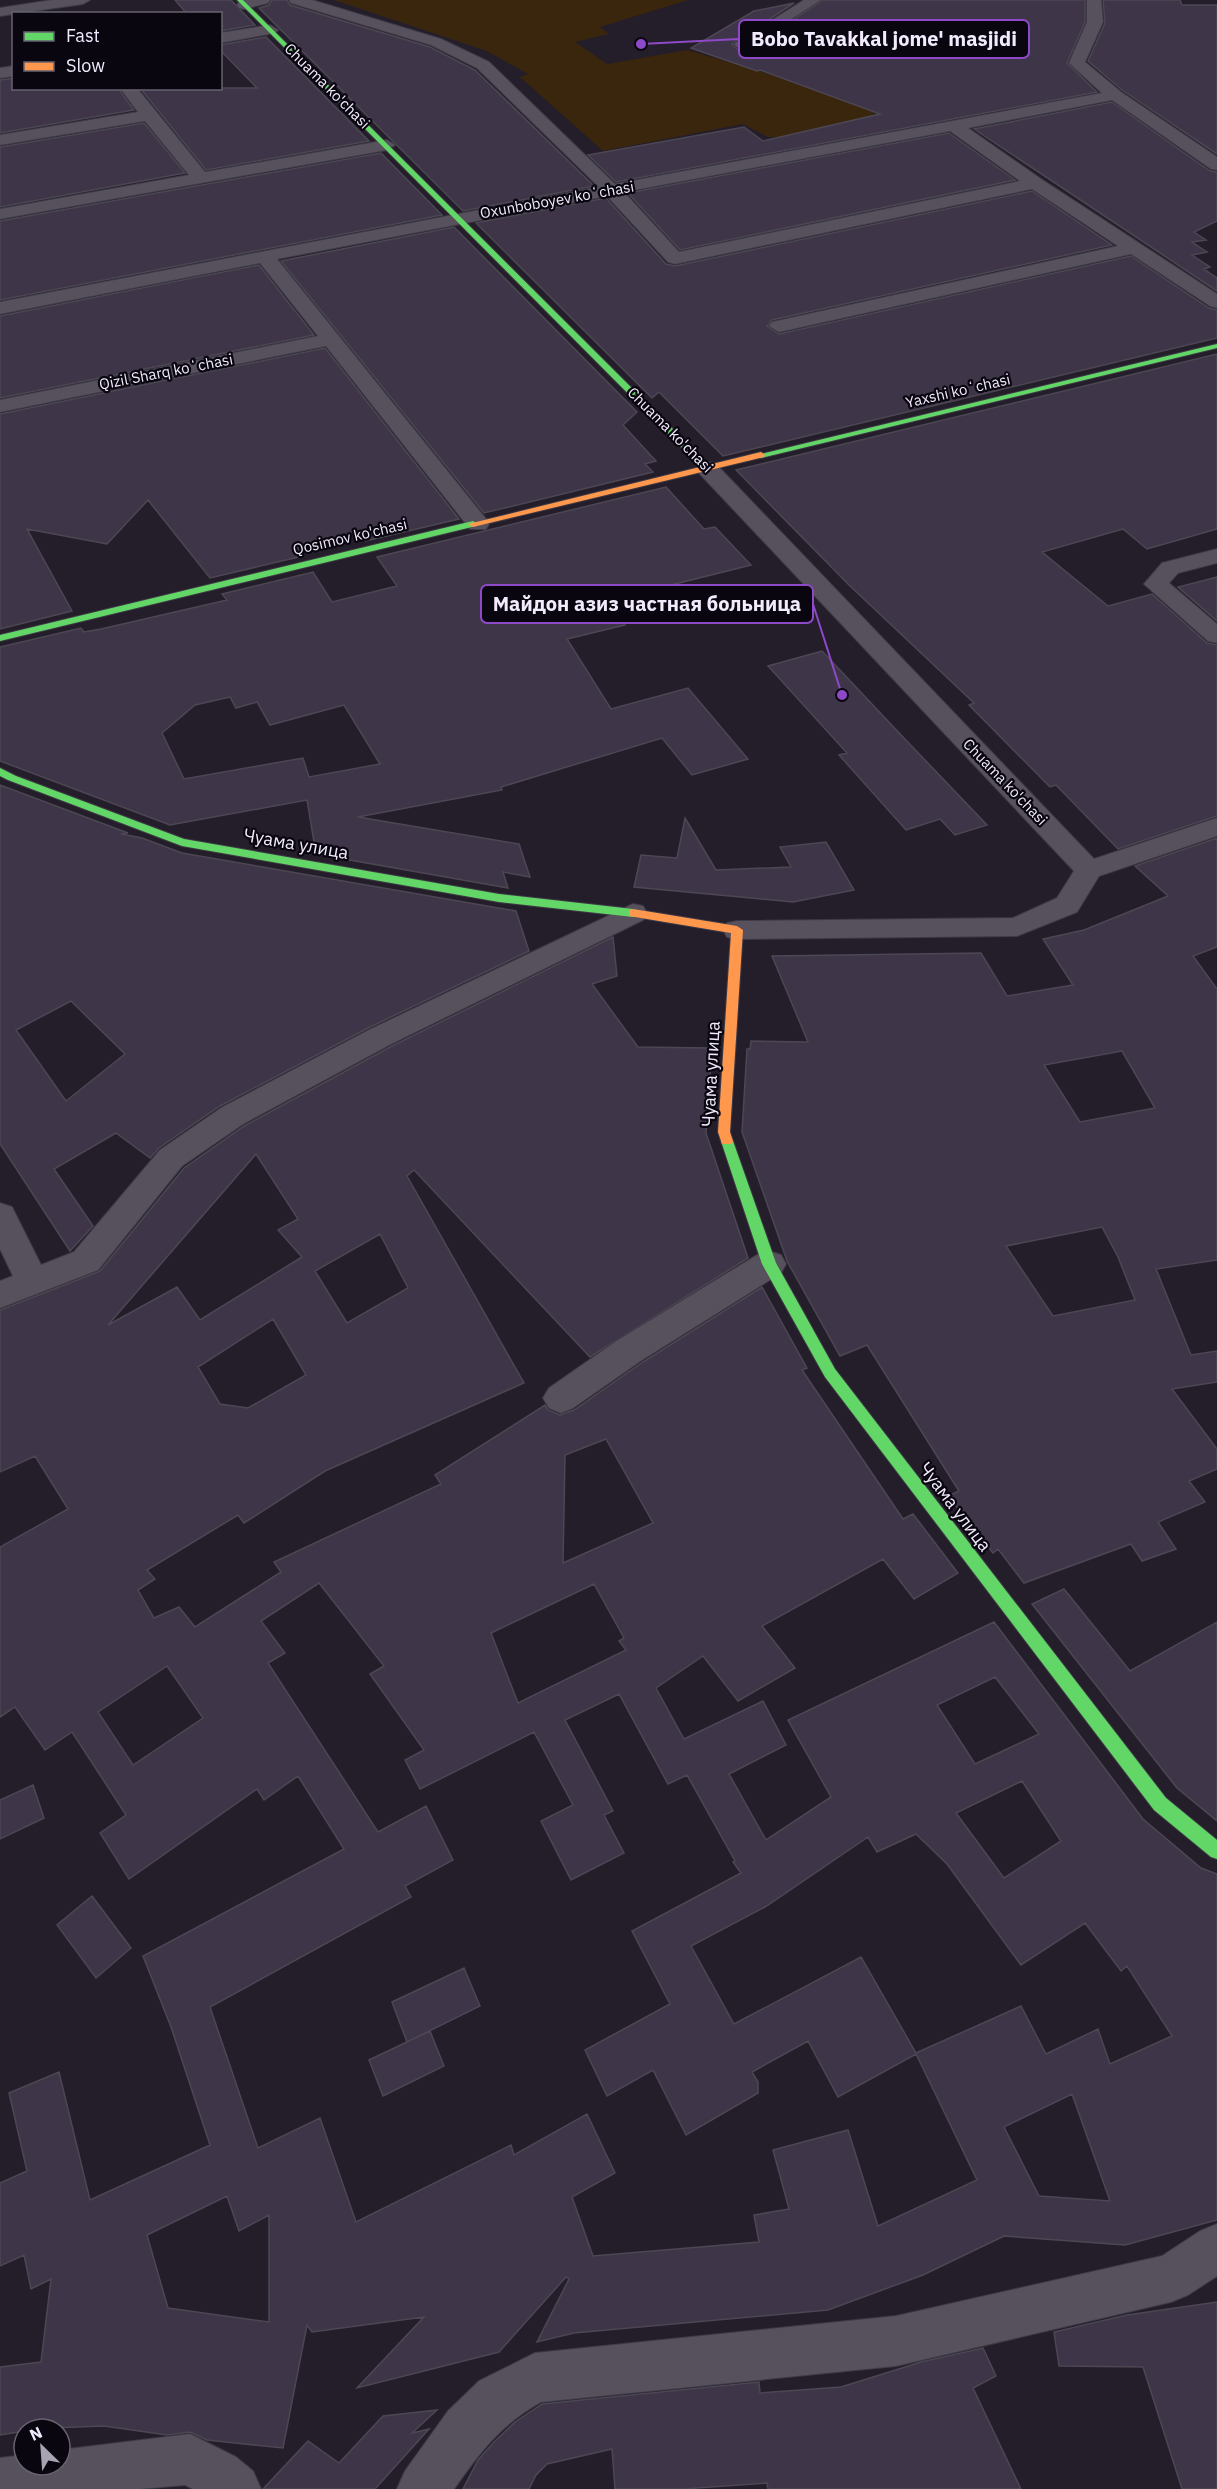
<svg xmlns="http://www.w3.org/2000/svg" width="1217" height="2489" viewBox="0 0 1217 2489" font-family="'IBM Plex Sans',sans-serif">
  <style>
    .green { fill: #3a250d }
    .building { fill: #3e3648; stroke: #4c4753; stroke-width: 1.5; fill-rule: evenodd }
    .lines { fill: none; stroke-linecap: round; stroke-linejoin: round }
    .street-casing { stroke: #3e3a45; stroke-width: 2 }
    .fast-casing { stroke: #3e3a45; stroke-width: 2 }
    .slow-casing { stroke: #3e3a45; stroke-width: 2 }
    .street { fill: #56515d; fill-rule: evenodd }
    .fast { fill: #63d668; fill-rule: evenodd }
    .slow { fill: #ff974d; fill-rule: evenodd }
    .labels { text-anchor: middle; stroke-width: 4.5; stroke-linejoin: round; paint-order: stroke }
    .far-street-label { font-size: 15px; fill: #f2ebfd; stroke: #0a0610 }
    .street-label { font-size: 18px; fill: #f2ebfd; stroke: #0a0610 }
    .leader { fill: none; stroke: #8d49c8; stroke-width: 2 }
    .callout-dot { fill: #8d49c8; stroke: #0a0610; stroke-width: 2 }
    .callout { fill: #0a0610; stroke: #8d49c8; stroke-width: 2 }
    .callout-label { font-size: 20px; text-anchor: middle; font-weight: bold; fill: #f2ebfd }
  </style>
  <rect width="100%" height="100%" fill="#241e2b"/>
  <path class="green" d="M334,0H688L600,27L609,34L575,42L607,64L687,50L750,68L872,109L876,125L795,137H768L743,124L603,151L520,77L528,74L487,51Z"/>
  <path class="building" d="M175,0H231L255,25L220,31V14H187Z
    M272,0H287L290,5L430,47L475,70L594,186L463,211L259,8L269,5Z
    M823,0H1085V22L1067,63L1097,92L616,182L588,155L744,127L763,141L880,114L760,70L757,71L691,48L754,11L794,3L732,44L737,49H748Z
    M1103,0H1180L1182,5H1217V154L1122,90L1088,61L1105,23Z
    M266,37L369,141L206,170L140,88H257L220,50V45Z
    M14,78V88H118L134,110L0,133V80Z
    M1112,102L1210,171L1217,172V221L1194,232L1206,240L1192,242L1207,252L1192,255L1210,267L1204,269L1217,278V291L974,129Z
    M144,123L185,173L0,207V147Z
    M949,133L1015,180L680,250L628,193Z
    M381,153L442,215L0,300V221Z
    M1032,191L1112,245L772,320L767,326L779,334L1131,256L1209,308L1217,310V338L723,456L659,392L652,398L476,223L606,198L666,264L675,266Z
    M454,227L637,412L623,425L656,461L645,464L653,472L484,513L281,261Z
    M259,265L314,335L0,398V316Z
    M325,348L459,519L366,541L360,531L296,545L303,556L210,578L148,500L107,544L27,529L72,611L0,629V414Z
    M1217,354V529L1147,549L1123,529L1042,552L1108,606L1152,594L1207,643L1217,645V816L1118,849L1056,785L1050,787L969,705L974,703L849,585L736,470Z
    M666,487L704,529L715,527L751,565L607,601L625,625L567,639L611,709L688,688L748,759L692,775L662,738L501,787L502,790L358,817L519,844L530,877L503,872L508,888L316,854L307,800L170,825L0,761V647L81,628L84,632L101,629L227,600L222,594L313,572L332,602L397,586L377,557ZM230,697L236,708L257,702L270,725L344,705L380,764L309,777L303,758L184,779L162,733L195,705Z
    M1217,577V621L1178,587Z
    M822,651L902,736L987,825L955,835L940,819L906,830L839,755L847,753L768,666Z
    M0,785L128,833L121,834L142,838L182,853L516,911L529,951L368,1028L220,1106L159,1148L150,1158L116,1133L54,1169L93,1226L70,1251L0,1144ZM71,1001L125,1054L66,1101L16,1030Z
    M685,818L716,870L791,867L780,847L826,842L854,890L793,902L634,887L641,855L677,858Z
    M1217,838V947L1193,956L1217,989V1260L1156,1269L1191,1355L1217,1351V1382L1172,1389L1217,1449V1469L1189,1481L1205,1502L1158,1522L1176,1549L1142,1561L1131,1544L1024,1583L998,1549L993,1553L948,1496L959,1491L867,1345L840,1356L787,1261L742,1132L747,1049H750L751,1041L808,1042L772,956L981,953L1007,996L1073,985L1043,939L1084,930L1168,896L1135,866ZM1122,1051L1155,1108L1080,1122L1044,1065ZM1102,1227L1118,1257L1135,1300L1053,1316L1006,1246Z
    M613,937L617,976L592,984L638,1047L712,1048L706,1133L748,1258L590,1357L414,1170L407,1176L524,1383L325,1471L244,1523L238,1515L147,1570L155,1579L138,1590L154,1618L179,1607L195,1627L281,1572L274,1562L441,1484L435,1475L545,1405L548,1410L560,1415L574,1410L643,1362L762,1287L807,1368L802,1370L903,1519L913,1514L958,1573L914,1599L883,1559L762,1626L795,1668L738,1701L703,1656L656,1688L684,1739L763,1701L786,1745L729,1774L766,1840L831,1797L788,1720L994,1622L1143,1819L1201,1868L1217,1874V2220L1125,2245L1004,2236L923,2275L828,2310L574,2333L537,2342L569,2279L566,2277L499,2352L357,2388L424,2317L312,2332L307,2325L283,2448L207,2440L190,2432L167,2435L104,2426L24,2429V2431L0,2435V2367L41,2362L51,2279L31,2289L24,2255L0,2266V2183L27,2171L9,2093L59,2072L90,2200L210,2145L171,2027L143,1956L344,1849L298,1776L264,1800L257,1789L129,1879L100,1833L126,1815L72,1732L45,1750L15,1707L0,1717V1547L68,1509L35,1456L0,1472V1310L100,1271L184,1168L244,1126L392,1046ZM256,1154L298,1219L278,1230L302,1257L200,1320L177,1287L108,1325ZM380,1234L408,1288L347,1323L315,1271ZM273,1319L306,1375L248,1408L220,1404L198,1367ZM606,1439L653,1523L563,1563L565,1455ZM319,1583L384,1666L370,1674L424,1750L405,1760L420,1789L534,1732L573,1805L541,1821L571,1880L624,1853L604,1815L613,1811L565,1720L619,1694L668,1784L687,1775L735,1861L733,1862L741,1873L632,1931L670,2004L585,2050L607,2096L653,2070L686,2135L758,2093V2082L752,2072L808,2041L838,2097L916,2054L977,2180L878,2226L848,2130L773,2150L789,2209L754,2215L759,2242L593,2256L572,2197L615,2173L587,2114L514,2155L511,2145L356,2222L320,2118L258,2148L210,2007L411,1897L405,1886L453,1860L426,1806L378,1832L268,1663L285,1653L261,1621ZM594,1584L624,1638L619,1641L626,1650L518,1703L491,1633ZM167,1666L203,1718L133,1765L98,1712ZM995,1677L1039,1734L975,1764L937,1705ZM1022,1781L1061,1841L1004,1878L956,1813ZM916,1834L947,1864L1021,1965L1085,1923L1121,1971L1127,1966L1172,2036L1110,2064L1098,2029L1046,2054L1021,2006L916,2053L861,1957L734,2024L691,1946L765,1907L868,1837L877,1852ZM1072,2094L1110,2201L1039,2196L1004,2127ZM227,2196L239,2231L269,2215V2322L168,2308L147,2235Z
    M1064,1589L1130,1671L1217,1622V1821L1177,1788L1032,1604Z
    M33,1785L44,1818L0,1839V1800Z
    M92,1896L131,1948L96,1978L57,1925Z
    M464,1968L480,2006L407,2042L392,2002Z
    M430,2031L444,2066L383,2096L369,2060Z
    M1217,2302V2489H1182L1143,2367L1059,2366L1054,2332L1127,2315Z
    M983,2348L996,2376L973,2388L1021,2489H768L767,2483L683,2489H615L612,2449L547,2464L536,2475L529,2489H463L478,2460L494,2442L515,2422L542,2404L759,2382L760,2393L841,2387L921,2362Z
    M437,2410L412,2433L429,2429L375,2489H263L308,2441L339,2463L383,2416Z"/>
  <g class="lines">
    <defs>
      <path id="street" d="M52,0H90L83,4L0,16V8Z
        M246,0H270L268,3L244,9L239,8L237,5L239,2Z
        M289,0H312L441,39L489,62L615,184L1102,93L1069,63L1087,22V0H1101L1103,22L1085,62L1121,92L1217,157V170L1211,169L1112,100L968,128L1041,179L1217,294V308L1210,306L1131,254L779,332L769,326L772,322L1118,246L1032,189L675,264L668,262L607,196L277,259L486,519L489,524L486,529H470L326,346L0,412V400L318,336L260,263L0,314V302L599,187L477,68L431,45L291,3ZM950,131L1020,181L679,252L624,192Z
        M804,0H821L747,47H737L734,44Z
        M270,25L278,30L275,33L220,43V33Z
        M14,66V76L0,78V68Z
        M120,88H137L205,172L387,140L395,145L387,150L0,219V209L189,175L145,121L0,145V135L138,112Z
        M707,462L715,463L1094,859L1217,818V836L1099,876L1077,912L1017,936L737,939L727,937L723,930L727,923L737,921L1013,918L1057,898L1074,871L699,473L696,468L699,463Z
        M1217,549V563L1178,573L1169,583L1217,624V643L1208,641L1144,584L1162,563Z
        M633,904L643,906L647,913L643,920L391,1044L243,1124L182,1166L98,1270L0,1308V1281L13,1276L0,1249V1203L12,1207L41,1265L74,1252L160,1150L221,1108L369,1030Z
        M769,1251L781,1255L786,1264L781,1273L642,1360L573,1408L561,1413L549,1408L543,1398L549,1388L618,1340L757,1255Z
        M1217,2224V2276L1188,2295L1171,2302L896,2366L541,2402C500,2425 480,2452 454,2489H397L405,2471L448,2411L479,2381L535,2353L896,2316L1162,2256L1200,2231Z
        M190,2434L236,2457L253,2471L261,2489H193L185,2485L140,2489H0V2458L24,2455V2465H60V2450Z"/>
      <path id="fast" d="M237,0H243L710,466V470H704Z
        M1217,344V348L761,458L757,455Z
        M473,521L478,524L476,526L0,641V635Z
        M0,768L16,776L184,839L499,894L633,909L639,913L633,917L499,902L182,846L8,780L0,776Z
        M727,1136L733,1141L776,1263L835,1369L1166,1798L1217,1840V1859L1211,1857L1154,1810L825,1377L762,1264L721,1141Z"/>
      <path id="slow" d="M761,452L765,455L764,457L473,527L468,524Z
        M633,909L737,926L743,930L730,1132L733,1141L732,1144H722L718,1132L731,933L629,916V910Z"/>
    </defs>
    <use href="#street" class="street-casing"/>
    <use href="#fast" class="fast-casing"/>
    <use href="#slow" class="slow-casing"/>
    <use href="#street" class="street"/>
    <use href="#fast" class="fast"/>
    <use href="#slow" class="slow"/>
  </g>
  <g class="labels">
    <g class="far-street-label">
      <text transform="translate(327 86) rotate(45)" y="5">Chuama ko'chasi</text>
      <text transform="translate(557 200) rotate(-10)" y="5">Oxunboboyev koʻchasi</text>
      <text transform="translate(166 372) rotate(-11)" y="5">Qizil Sharq koʻchasi</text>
      <text transform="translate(958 391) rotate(-13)" y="5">Yaxshi koʻchasi</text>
      <text transform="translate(670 430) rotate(45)" y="5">Chuama ko'chasi</text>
      <text transform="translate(350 537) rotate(-13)" y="5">Qosimov ko'chasi</text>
      <text transform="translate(1005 782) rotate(46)" y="5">Chuama ko'chasi</text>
    </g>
    <g class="street-label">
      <text transform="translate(296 844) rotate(10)" y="6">Чуама улица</text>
      <text transform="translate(711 1074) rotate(-87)" y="6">Чуама улица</text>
      <text transform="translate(955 1507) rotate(53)" y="6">Чуама улица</text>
    </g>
  </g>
  <path class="leader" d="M641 44L739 39M842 695L813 604"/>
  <g class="callout-dot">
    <circle cx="641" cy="44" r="6"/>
    <circle cx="842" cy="695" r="6"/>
  </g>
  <g class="callout">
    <rect x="739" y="20" width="290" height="38" rx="6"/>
    <rect x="481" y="585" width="332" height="38" rx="6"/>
  </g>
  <g class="callout-label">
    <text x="884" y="46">Bobo Tavakkal jome' masjidi</text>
    <text x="647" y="611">Майдон азиз частная больница</text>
  </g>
  <rect x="12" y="12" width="210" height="78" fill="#0a0610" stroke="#67626f" stroke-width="1.5"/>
  <rect x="24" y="32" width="30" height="9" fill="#63d668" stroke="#67626f" stroke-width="1.5"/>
  <text x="66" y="42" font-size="18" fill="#f2ebfd">Fast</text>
  <rect x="24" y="62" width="30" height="9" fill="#ff974d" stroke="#67626f" stroke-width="1.5"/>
  <text x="66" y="72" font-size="18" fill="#f2ebfd">Slow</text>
  <g transform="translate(42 2447) rotate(335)"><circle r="28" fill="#0a0610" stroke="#67626f" stroke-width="1.5"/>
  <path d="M0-4.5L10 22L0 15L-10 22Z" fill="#aaa3b4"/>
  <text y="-9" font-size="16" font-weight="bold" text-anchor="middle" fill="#f2ebfd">N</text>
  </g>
</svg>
